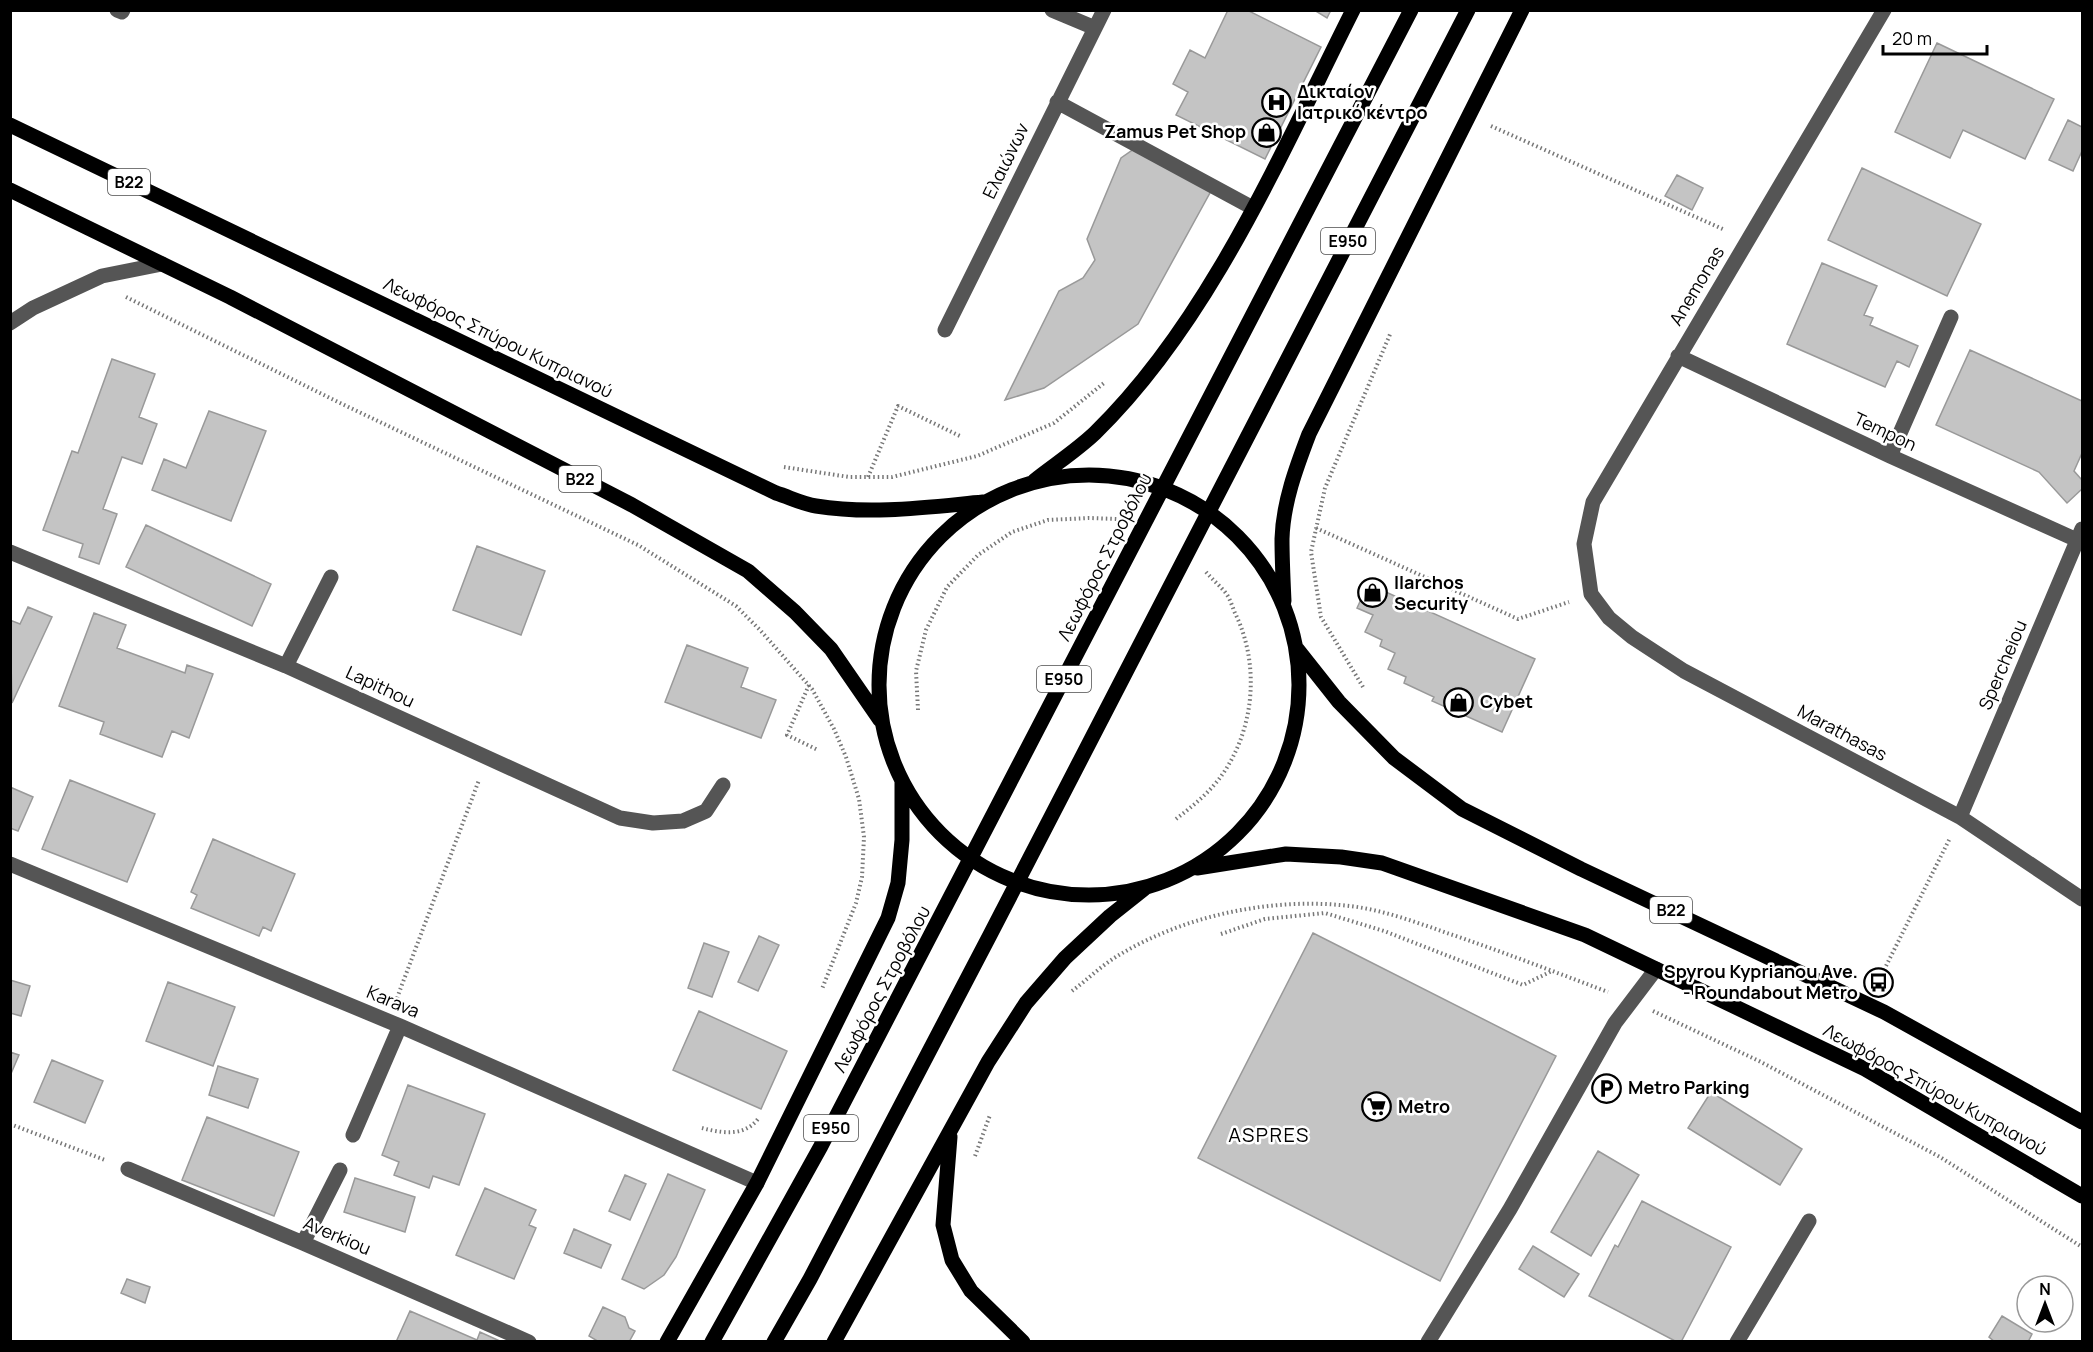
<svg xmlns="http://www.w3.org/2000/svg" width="2093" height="1352" viewBox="0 0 2093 1352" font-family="Manrope,sans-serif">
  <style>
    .building { fill: #c4c4c4; stroke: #999; stroke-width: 1.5 }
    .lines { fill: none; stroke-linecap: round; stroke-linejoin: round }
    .path { stroke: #777; stroke-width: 4; stroke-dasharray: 1.5 3; stroke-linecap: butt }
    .minor { stroke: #555; stroke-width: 15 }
    .major { stroke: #000; stroke-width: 15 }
    .labels { text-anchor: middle; stroke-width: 5; stroke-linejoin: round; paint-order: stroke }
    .shield { fill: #fff; stroke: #4c4c4c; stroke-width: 1.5 }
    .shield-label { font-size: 16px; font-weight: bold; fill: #000 }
    .poi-label { font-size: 18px; font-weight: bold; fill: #000; stroke: #fff; text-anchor: start }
    .street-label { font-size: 18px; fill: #000; stroke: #fff }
    .neighbourhood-label { font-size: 20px; letter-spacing: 1.5px; fill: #000; stroke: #fff }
  </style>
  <rect width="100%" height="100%" fill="#fff"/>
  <path class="building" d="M1228,10H1247L1321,47L1265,159L1176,115L1188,92L1173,84L1190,50L1205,58Z
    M1314,10H1331L1327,18Z
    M1937,43L2054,99L2025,159L1963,130L1950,158L1895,132Z
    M2068,120L2082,127V151L2073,171L2049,160Z
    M1134,149L1211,191L1138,324L1044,388L1005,400L1059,291L1083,278L1095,260L1087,239L1121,158Z
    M1862,168L1981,224L1947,296L1828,240Z
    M1677,175L1703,188L1692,210L1665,196Z
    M1822,263L1877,286L1864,315L1873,318L1870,325L1918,346L1909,367L1897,361L1885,387L1787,344Z
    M1970,350L2082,401V453L2074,471L2082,480V489L2067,503L2039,472L1936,425Z
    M112,359L155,374L139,417L157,424L142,464L122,457L103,509L117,514L99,564L79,557L83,544L43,530L72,451L78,453Z
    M209,411L266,431L231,521L152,490L164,459L186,468Z
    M146,525L271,584L252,626L126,567Z
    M477,546L545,571L521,635L453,610Z
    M1368,584L1535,659L1502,732L1432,701L1434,697L1404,683L1406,677L1388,669L1395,653L1380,646L1382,640L1365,632L1373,615L1357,608Z
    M28,607L52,617L12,703L10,620L20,624Z
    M94,613L126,625L117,648L185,673L187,665L213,674L189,738L172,731L162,757L100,734L104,722L59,706Z
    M687,645L748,668L741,687L776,700L761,738L665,702Z
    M70,780L155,814L127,882L42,849Z
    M10,787L33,797L18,831L10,828Z
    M213,839L295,874L271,931L263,927L259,936L191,908L197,895L191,892Z
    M1313,933L1556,1056L1440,1281L1198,1158Z
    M759,936L779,945L758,991L738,982Z
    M704,943L729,952L712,997L688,988Z
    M10,980L30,986L21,1016L10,1013Z
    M168,982L235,1007L213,1066L146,1041Z
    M699,1011L787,1051L761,1109L673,1070Z
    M10,1052L19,1055L10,1076Z
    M52,1060L103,1081L85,1123L34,1102Z
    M218,1066L258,1079L248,1108L209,1095Z
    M408,1085L485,1114L459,1185L433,1176L429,1188L394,1175L399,1162L382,1155Z
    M1711,1092L1802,1149L1780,1185L1688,1128Z
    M207,1117L299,1152L274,1216L182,1180Z
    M1598,1151L1639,1175L1591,1256L1551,1232Z
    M668,1174L705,1190L676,1257L664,1275L644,1289L622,1279Z
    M625,1175L646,1184L630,1220L609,1211Z
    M355,1178L415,1197L405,1232L344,1212Z
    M485,1188L536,1210L529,1225L536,1228L514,1279L456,1255Z
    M1642,1201L1731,1247L1681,1342H1677L1589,1296L1615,1245L1618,1247Z
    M574,1229L611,1245L601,1268L564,1253Z
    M1533,1246L1579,1274L1564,1297L1519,1269Z
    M127,1279L150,1287L145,1303L121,1293Z
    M603,1307L625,1317L629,1328L635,1331L629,1342H599L589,1336Z
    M410,1311L477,1340L480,1332L502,1342H396Z
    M2002,1316L2032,1334L2028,1342H1995L1989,1337Z"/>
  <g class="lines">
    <path class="path" d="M1491,126L1725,230
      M126,297L338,402L638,545L736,606L760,630L812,689L834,729L846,757L859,799L864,837L862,877L856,903L822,989
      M784,467L849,477H892L977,456L1054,423L1104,383
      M868,477L898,406L962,437
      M1316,528L1518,619L1569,602
      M809,685L787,735L818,750
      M1363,687L1321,617L1311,552L1325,488L1391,332
      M918,710L916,671L926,630L947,587L978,555L1012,532L1048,520L1089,518L1118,519
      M1176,819C1193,806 1210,792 1222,775C1255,728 1260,664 1235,613C1232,606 1230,598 1225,592C1219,585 1212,579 1206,572
      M1221,934L1265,919L1325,913L1384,931L1523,985L1552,971
      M1878,982L1950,838
      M1072,991C1087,980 1102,965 1119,955C1186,915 1272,897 1350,906C1384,910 1418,923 1450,934C1503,952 1555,972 1608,992
      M397,998L479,780
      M1653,1011L1759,1061L1940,1157L2082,1247
      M10,1124L105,1160
      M702,1128C721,1133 744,1137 758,1119
      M975,1156L990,1115"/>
    <path class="minor" d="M117,10L122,12L123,10
      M1052,10L1095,28
      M1884,10L1593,502L1584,544L1591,594L1609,618L1632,637L1684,671L1960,817L2082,899
      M1057,102L1253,208
      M10,323L33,308L102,276L162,264
      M945,330L1104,10
      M1678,356L1890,456L2077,540
      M1890,456L1951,317
      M10,552L286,666L620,818L653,823L683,821L706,811L723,785
      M286,666L331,577
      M1960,817L2082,529
      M10,864L400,1026L757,1183
      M353,1135L400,1026
      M128,1169L303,1243L529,1342
      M303,1243L340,1170
      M1428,1342L1510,1209L1615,1023L1656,969
      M1737,1342L1809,1221"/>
    <path class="major" d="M10,125L776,493C789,497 803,504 816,506C871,515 929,507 983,502
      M10,190L230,297L632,505L748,571L795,612L831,649L880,720
      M879 685a210 210 0 1 1 420 0a210 210 0 1 1-420 0Z
      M1034,481C1054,465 1076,451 1095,433C1210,321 1281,153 1353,10
      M1284,601C1283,580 1282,560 1282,539C1283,503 1296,468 1309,434L1522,10
      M1297,649L1339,702L1394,758L1462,809L1581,869L1884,1012L2082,1122
      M1197,868L1286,854L1341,857L1382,863L1585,935L1865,1069L2082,1196
      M950,1137L943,1225L952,1260L971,1291L1023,1342
      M667,1342L757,1183L888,918L898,883L902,840V782
      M712,1342L821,1146L1411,10
      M774,1342L810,1279L990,935L1468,10
      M834,1342L988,1062L1026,1003L1065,958L1110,916L1144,889"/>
  </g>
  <defs>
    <symbol id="hospital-ring" viewBox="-11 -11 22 22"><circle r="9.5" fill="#fff" stroke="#000" stroke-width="1.5"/><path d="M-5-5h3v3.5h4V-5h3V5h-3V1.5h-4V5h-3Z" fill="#000"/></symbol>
    <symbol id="shop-ring" viewBox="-11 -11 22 22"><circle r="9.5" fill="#fff" stroke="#000" stroke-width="1.5"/><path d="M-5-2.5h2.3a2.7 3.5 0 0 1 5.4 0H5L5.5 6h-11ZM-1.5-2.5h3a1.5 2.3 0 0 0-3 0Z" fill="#000"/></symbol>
    <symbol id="bus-ring" viewBox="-11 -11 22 22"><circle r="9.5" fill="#fff" stroke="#000" stroke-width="1.5"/><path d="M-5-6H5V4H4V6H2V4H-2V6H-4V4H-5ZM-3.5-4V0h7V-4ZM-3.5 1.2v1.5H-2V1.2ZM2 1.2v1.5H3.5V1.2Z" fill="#000"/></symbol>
    <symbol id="parking-ring" viewBox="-11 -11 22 22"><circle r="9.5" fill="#fff" stroke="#000" stroke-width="1.5"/><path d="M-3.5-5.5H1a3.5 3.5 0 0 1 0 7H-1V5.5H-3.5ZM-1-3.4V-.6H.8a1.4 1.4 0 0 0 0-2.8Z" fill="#000"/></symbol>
    <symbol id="supermarket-ring" viewBox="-11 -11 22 22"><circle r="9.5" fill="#fff" stroke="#000" stroke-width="1.5"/><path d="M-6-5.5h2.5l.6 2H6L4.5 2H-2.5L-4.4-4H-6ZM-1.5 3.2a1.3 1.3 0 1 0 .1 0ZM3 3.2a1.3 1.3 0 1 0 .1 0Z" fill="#000"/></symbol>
  </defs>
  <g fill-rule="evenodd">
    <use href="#hospital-ring" x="1260" y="86" width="33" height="33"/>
    <use href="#shop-ring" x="1250" y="116" width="33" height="33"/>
    <use href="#shop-ring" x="1356" y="576" width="33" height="33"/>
    <use href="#shop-ring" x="1442" y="686" width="33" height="33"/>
    <use href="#bus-ring" x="1862" y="966" width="33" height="33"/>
    <use href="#parking-ring" x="1590" y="1072" width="33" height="33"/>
    <use href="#supermarket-ring" x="1360" y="1090" width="33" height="33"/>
  </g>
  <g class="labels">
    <g class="shield">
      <rect x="108" y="169" width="42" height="26" rx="4.5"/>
      <rect x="1321" y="228" width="54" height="26" rx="4.5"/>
      <rect x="559" y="466" width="42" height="26" rx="4.5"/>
      <rect x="1037" y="666" width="54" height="26" rx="4.5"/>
      <rect x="1650" y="897" width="42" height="26" rx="4.5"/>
      <rect x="804" y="1115" width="54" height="26" rx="4.5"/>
    </g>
    <g class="shield-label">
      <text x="129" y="188">B22</text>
      <text x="1348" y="247">E950</text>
      <text x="580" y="485">B22</text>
      <text x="1064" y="685">E950</text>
      <text x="1671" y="916">B22</text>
      <text x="831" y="1134">E950</text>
    </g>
    <g class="poi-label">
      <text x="1297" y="98">Δικταίον<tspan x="1297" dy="21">Ιατρικό κέντρο</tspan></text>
      <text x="1246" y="138" text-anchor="end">Zamus Pet Shop</text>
      <text x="1394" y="589">Ilarchos<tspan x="1394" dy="21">Security</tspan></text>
      <text x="1480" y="708">Cybet</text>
      <text x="1858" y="978" text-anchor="end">Spyrou Kyprianou Ave.<tspan x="1858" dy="21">- Roundabout Metro</tspan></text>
      <text x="1628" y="1094">Metro Parking</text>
      <text x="1398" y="1113">Metro</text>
    </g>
    <g class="street-label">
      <text transform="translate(1006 161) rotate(-64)" y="6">Ελαιώνων</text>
      <text transform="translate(1697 286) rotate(-59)" y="6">Anemonas</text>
      <text transform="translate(498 338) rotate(26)" y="6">Λεωφόρος Σπύρου Κυπριανού</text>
      <text transform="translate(1885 432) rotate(25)" y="6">Tempon</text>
      <text transform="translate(1105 557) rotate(-63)" y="6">Λεωφόρος Στροβόλου</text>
      <text transform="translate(2003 665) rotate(-67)" y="6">Spercheiou</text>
      <text transform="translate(380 687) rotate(25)" y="6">Lapithou</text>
      <text transform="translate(1842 733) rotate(28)" y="6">Marathasas</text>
      <text transform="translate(882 989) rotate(-62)" y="6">Λεωφόρος Στροβόλου</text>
      <text transform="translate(393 1002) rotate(23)" y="6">Karava</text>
      <text transform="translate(1935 1090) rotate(29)" y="6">Λεωφόρος Σπύρου Κυπριανού</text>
      <text transform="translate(337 1236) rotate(23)" y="6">Averkiou</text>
    </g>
    <g class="neighbourhood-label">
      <text x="1269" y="1142">ASPRES</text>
    </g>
  </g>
  <rect width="2093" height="1352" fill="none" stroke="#000000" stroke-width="24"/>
  <g transform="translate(2045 1304)"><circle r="28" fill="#ffffff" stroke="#999999" stroke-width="1.5"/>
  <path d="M0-4.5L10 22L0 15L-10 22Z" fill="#000000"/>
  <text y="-9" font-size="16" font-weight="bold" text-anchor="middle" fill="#000000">N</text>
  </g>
  <path d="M1883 45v9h104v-9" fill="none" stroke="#000000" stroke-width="3"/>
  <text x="1892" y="45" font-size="18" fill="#000000" stroke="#ffffff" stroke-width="4.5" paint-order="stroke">20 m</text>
</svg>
